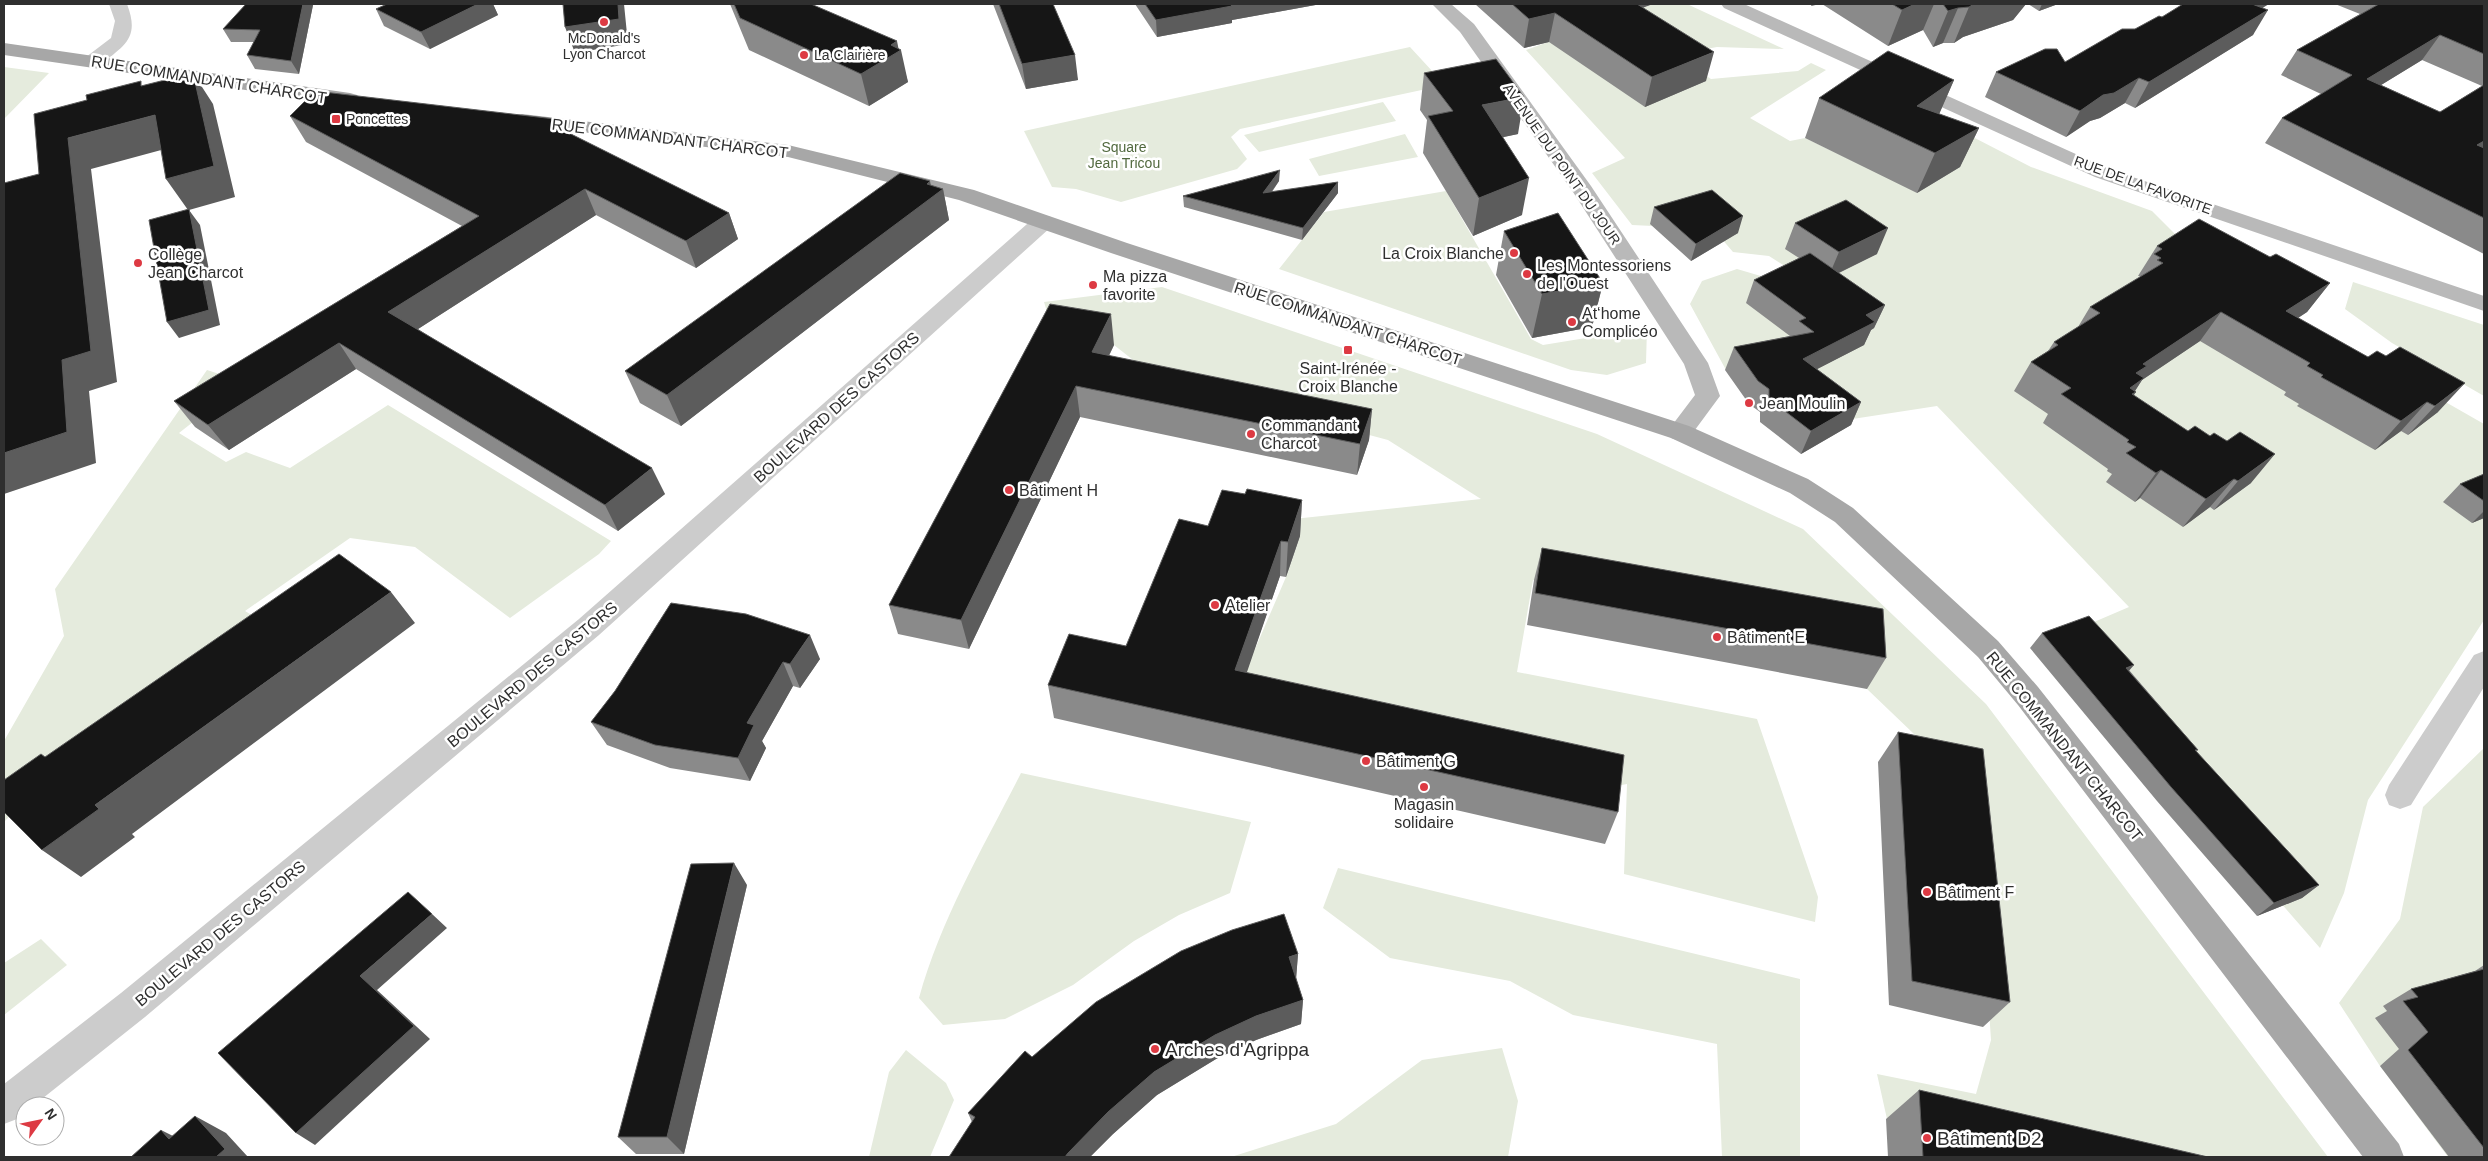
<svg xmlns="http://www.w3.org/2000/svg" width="2488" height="1161" viewBox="0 0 2488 1161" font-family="Helvetica,sans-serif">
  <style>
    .green { fill: #e5ebdd }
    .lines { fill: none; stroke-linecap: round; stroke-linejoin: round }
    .street { fill: #ccc; fill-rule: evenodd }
    .secondary { fill: #b9b9b9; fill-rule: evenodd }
    .primary { fill: #a7a7a7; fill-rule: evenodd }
    .wall { fill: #8a8a8a; fill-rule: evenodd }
    .shaded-wall { fill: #5c5c5c }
    .building { fill: #161616; stroke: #5c5c5c }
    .poi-dot { fill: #dd3a43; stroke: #fff; stroke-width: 2 }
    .labels { text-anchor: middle; stroke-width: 5; stroke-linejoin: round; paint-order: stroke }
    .far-poi-label { font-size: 14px; fill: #2f2f2f; stroke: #fff; text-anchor: start }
    .far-park-label { font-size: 14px; fill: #51693e; stroke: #fff }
    .far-street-label { font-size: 14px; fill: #2f2f2f; stroke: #fff }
    .street-label { font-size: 16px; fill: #2f2f2f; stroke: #fff }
    .poi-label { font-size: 16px; fill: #2f2f2f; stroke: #fff; text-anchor: start }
    .near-poi-label { font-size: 19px; fill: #2f2f2f; stroke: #fff; text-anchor: start }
  </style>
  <rect width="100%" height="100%" fill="#fff"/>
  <path class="green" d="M1653,4H1687L1784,49L1717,47L1667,56L1687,63L1711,79L1798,71L1811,63L1826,70L1750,118L1790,141L1805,138L1853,161L1879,141L1938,119L2031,167L2152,211L2186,245L2220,312L2337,340L2484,424V620L2368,800L2344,893L2320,948L2052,640L2129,607L1937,406L1820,424L1726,370L1690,304L1702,281L1737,269L1771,279L1801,276L1769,256L1733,252L1721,238L1674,227L1632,225L1592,173L1625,158L1526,50Z
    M1410,47L1445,85L1240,129L1231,137L1247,159L1237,169L1121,202L1076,189L1052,187L1024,131Z
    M4,67L49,73L4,119Z
    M1383,102L1396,121L1259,152L1244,135Z
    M1405,134L1418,157L1319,176L1309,159Z
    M1446,191L1531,339L1543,345L1647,328L1646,363L1607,375L1571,370L1279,269L1324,212Z
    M2353,282L2484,325V396L2392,343L2345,309Z
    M1162,287L1597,434L1803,529L1986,704L2328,1157H2047L1887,1119L1877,1074L1976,1094L1991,1040L1975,798L1961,779L1867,689L1533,580L1517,672L1757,719L1818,897L1815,922L1624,874L1627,784L1611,787L1150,646L1252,656L1286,577L1300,536L1247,524L1481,499L1388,440L1156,378L1114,345L1054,335L1044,302Z
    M207,370L244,382L179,433L226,462L246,452L290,468L388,405L611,541L599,554L510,618L415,547L350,538L245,611L280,632L76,748L4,822V741L64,636L55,589Z
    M2484,748V1157H2448L2380,1066L2339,1003L2400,919L2423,807Z
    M1021,773L1251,822L1230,893L1179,915L1134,941L1073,985L1005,1019L943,1025L919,998C941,918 984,846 1021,773Z
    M1338,868L1800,979V1157H1722L1717,1044L1573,1015L1510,981L1390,958L1323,908Z
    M41,939L67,965L4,1015V963Z
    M1502,1048L1518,1101L1508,1157H1231L1336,1124L1422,1060Z
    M906,1050L946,1083L954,1100L930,1157H869L889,1072Z"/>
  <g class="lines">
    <path class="street" d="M109,4H127C140,38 125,45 100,65H86L83,61L86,57L111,38L115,21Z
      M1043,215L1051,217L1054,222L1051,227L599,635L145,1017L33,1106H25V1112L17,1119L4,1124V1084L121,993L579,619L1035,217Z
      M2484,651V687L2411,805L2400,809L2389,805L2385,795L2389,785L2474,655Z"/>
    <path class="secondary" d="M1432,4H1451L1474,24L1591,186L1708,363L1720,396L1689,438L1680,441L1671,438L1667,432L1695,395L1684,364L1573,192L1460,32Z
      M1721,4H1744L2109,169L2484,296V311L2095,177L1724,8Z"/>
    <path class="primary" d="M4,43L350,93L357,95L360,99L357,103L350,105L4,55Z
      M522,114L788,145L974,190L1127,243L1689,426L1808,479L1853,508L1998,641L2038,687L2399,1144L2404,1157H2363L2018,705L1978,657L1835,522L1790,493L1671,438L1111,253L959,200L788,157L515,124L512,120L515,116Z"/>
  </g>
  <path class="wall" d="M387,4H493L498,15L430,49L384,26L376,9Z
    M730,4H811L898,48L908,82L869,106L749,50Z
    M993,4H1053L1078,80L1026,89Z
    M1135,4H1321L1232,20V23L1157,37Z
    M1475,4H1653L1643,7L1706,81L1645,107L1549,42L1524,48Z
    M1822,4H2026L2013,20L1963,37L1954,43H1943L1933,47L1923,30L1888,46Z
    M2028,4H2058L2039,11Z
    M2335,4H2484V254L2265,143L2282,118L2321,94L2281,75L2297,50L2360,14ZM2422,60L2482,86L2440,112L2381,85Z
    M313,5L299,74L255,69L247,55L254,42H231L223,29Z
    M2262,8L2253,35L2135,108L2125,103L2100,118L2090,121L2066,137L1985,97L1996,72L2065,62L2135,29Z
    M1424,73L1518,134L1503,137L1522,215L1473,236L1423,153L1427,120L1420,110Z
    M1954,80L1939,114L1979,128L1960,167L1917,193L1805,138L1819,98Z
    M290,116L559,129L729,213L738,239L696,268L596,215L418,329L665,494L618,531L356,369L229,450L195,427L174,401L462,226L306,142Z
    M1279,181L1272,192L1338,182V193L1302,240L1184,207L1183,196Z
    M931,185L943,189L949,220L681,426L640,403L625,371Z
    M1654,207L1738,233L1691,261L1650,224Z
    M1795,223L1877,254L1839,273L1885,305L1874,328L1871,330L1864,345L1817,369L1861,402L1851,425L1801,454L1760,422V412L1749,404L1725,370L1734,347L1790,336L1746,303L1754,280L1799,258L1785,249Z
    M1504,231L1603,283L1592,327L1532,338L1496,275Z
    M2157,246L2270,257L2330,283L2307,312L2298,318L2368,357L2386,356L2400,347L2438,412L2408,435L2401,431L2375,450L2297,406L2299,404L2284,395L2286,392L2200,341L2142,380L2135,391L2134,395L2251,483L2214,510L2210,507L2183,527L2140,498L2135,502L2106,482L2112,474L2107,471L2108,469L2043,423L2048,414L2014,391L2031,362L2048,351L2054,342L2078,327L2090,307L2139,278L2140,276H2138Z
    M1050,304L1114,345L1109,356L1372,409L1369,440L1357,475L1080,417L969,649L898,634L889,605Z
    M2484,474V518L2472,523L2443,502L2460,484Z
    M1302,500L1300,536L1286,577L1280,576L1246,673L1618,812L1605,844L1054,718L1048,685L1126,646L1208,526Z
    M1542,548L1886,658L1867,689L1527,625L1534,580Z
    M671,603L820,659L800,688L793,686L762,741L766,748L750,781L670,768L607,745L591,722L615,691Z
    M2042,633L2129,670L2198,750L2196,751L2319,885L2302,898L2257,916L2157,801L2030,648Z
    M1898,732L2010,1002L1983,1027L1889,1005L1878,762Z
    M747,885L684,1154H636L618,1137Z
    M1298,954L1296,978L1303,1000L1301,1024L1256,1040L1216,1059L1157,1095L1113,1134L1090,1157H949L972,1122L968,1113L1032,1057Z
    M2484,965V1157H2449L2380,1066L2399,1049L2375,1018L2387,1011L2383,1006L2411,989L2475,971Z
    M1919,1090L2208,1157H1888L1886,1119Z"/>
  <path class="shaded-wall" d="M303,4H313V5L299,74L291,61Z
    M478,4H493L498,15L430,49L421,32Z
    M618,4H624L628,44L575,53L565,27Z
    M1230,4H1321L1232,20V23L1157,37L1156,20Z
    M1614,4H1653L1610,20Z
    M1812,4H1820L1811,6Z
    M1915,4H1934L1923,30L1888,46L1902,10Z
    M1974,4H2026L2013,20L1963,37L1954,43L1969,7Z
    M2042,4H2058L2039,11Z
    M2246,4H2269L2233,26Z
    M1958,8L1943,43L1933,47L1948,11Z
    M2268,10L2253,35L2135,108L2149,82Z
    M1555,13L1549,42L1524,48L1529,19Z
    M2440,35L2422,60L2350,104L2367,79Z
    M897,41L899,51L901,50L908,82L869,106L861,74L891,45Z
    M1714,52L1706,81L1645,107L1652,77Z
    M1075,55L1078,80L1026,89L1022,64Z
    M193,73L213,104L235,197L189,210L200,225L220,325L179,338L167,322L188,210L166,179Z
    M2139,78L2125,103L2100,118L2090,121L2066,137L2080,111L2103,95Z
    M1954,80L1937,119L1917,106Z
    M1524,97L1518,134L1476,143L1482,105Z
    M155,115L176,146L91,169L117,382L89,391L96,463L4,494V453L68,138Z
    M555,119L566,145L553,125Z
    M1979,128L1960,167L1917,193L1935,153Z
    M2484,141V156L2477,145Z
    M1280,170L1279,181L1262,205L1263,193Z
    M1529,178L1522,215L1473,236L1479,198Z
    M930,181L933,196L943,189L949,220L681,426L667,395Z
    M1338,182V193L1302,240L1303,228Z
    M585,189L596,215L404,338L388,312Z
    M729,213L738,239L696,268L686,241Z
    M1743,216L1738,233L1691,261L1696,244Z
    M1888,228L1877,254L1828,278L1839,252Z
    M1603,283L1592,327L1532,338L1542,294Z
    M2330,283L2307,312L2267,338L2286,311Z
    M1885,305L1874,328L1871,330L1864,345L1794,381L1803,359L1866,315Z
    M2221,312L2200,341L2142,380L2133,394L2136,392L2116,421L2110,417L2136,373L2143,364Z
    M1111,314L1114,345L1095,383L1092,352Z
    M339,343L356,369L229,450L208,425Z
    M2465,383L2438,412L2408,435L2435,406Z
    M1076,386L1080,417L969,649L961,620Z
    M1861,402L1851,425L1801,454L1811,431Z
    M2427,402L2401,431L2375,450L2401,421Z
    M1372,409L1369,440L1357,475L1360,444Z
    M2275,454L2251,483L2214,510L2238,481Z
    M652,468L665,494L618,531L605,505Z
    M2161,470L2140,498L2135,502L2156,473Z
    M2234,479L2210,507L2183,527L2206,499Z
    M1302,500L1300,536L1286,577L1288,542Z
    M2484,511V518L2472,523Z
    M1281,541L1280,576L1236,704L1235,670Z
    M391,592L415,623L132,834L135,837L81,877L42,850L95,805Z
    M810,635L820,659L800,688L790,664Z
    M783,662L793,686L762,741L766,748L750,781L738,758L747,723Z
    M2134,665L2121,680L2126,668Z
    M734,863L747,885L684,1154L667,1137Z
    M2319,885L2302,898L2257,916L2274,903Z
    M432,914L447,928L377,990L430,1039L315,1145L296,1133L360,976Z
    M1298,954L1296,980L1289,957Z
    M1303,1000L1301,1024L1256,1040L1216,1059L1157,1095L1113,1134L1090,1157H1065L1068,1153L1108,1112L1154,1072L1215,1035L1256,1016Z
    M195,1116L226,1133L248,1157H216Z
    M161,1130L193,1146L169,1139Z"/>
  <path class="building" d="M246,4H303L291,61L247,55L260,30L223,29Z
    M387,4H478L421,32L376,9Z
    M563,4H618L619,19L565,27Z
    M734,4H811L897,41L891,45L901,50L861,74L740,18Z
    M999,4H1053L1075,55L1022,64Z
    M1145,4H1230L1232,6L1156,20Z
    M1512,4H1637L1714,52L1652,77L1555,13L1529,19Z
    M1892,4H1915L1902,10Z
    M1943,4H1974L1969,7L1958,8L1948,11Z
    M2183,4H2252L2268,10L2149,82L2139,78L2114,93L2103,95L2080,111L1996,72L2045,49H2057L2065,62L2122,29H2135L2159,16L2162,17Z
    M2379,4H2484V54L2440,35L2367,79L2440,112L2484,85V141L2477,145L2484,148V218L2282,118L2352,75L2297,50Z
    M1888,51L1954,80L1917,106L1979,128L1935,153L1819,98Z
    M1496,59L1524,97L1482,105L1529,178L1479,198L1428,116L1453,111L1424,73Z
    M193,73L214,166L166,179L155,115L68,138L91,351L62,360L67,432L4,453V183L39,174L34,114L87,100L86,95L141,81V86Z
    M315,91L555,119L553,125L729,213L686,241L585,189L388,312L652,468L605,505L339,343L208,425L174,401L479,216L290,116Z
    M1280,170L1263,193L1338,182L1303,228L1183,196Z
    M900,173L930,181L927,184L943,189L667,395L625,371Z
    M1712,190L1743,216L1696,244L1654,207Z
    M1846,200L1888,228L1839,252L1795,223Z
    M189,209L209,310L167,322L149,220Z
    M1558,213L1603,283L1542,294L1504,231Z
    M2199,219L2270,257L2276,254L2330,283L2286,311L2368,357L2377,351L2386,356L2400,347L2465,383L2435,406L2427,402L2401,421L2321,377L2323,375L2307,366L2310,363L2221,312L2143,364L2147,366L2136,373L2144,378L2130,388L2136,392L2132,394L2188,431L2195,426L2210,436L2214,433L2227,441L2240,432L2275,454L2238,481L2234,479L2206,499L2161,470L2156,473L2126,453L2136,447L2127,442L2129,440L2061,394L2071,388L2031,362L2058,345L2054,342L2100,313L2090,307L2163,263L2157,260L2161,258L2154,254L2162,249L2157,246Z
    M1810,253L1885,305L1866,315L1875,322L1803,359L1861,402L1811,431L1769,399V389L1758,381L1734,347L1814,332L1799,321L1806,318L1754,280Z
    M1050,304L1111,314L1092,352L1372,409L1360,444L1076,386L961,620L889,605Z
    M2484,474V501L2460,484Z
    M1247,489L1302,500L1288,542L1281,541L1235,670L1624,755L1618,812L1048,685L1069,634L1126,646L1179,519L1208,526L1222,490L1245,494Z
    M1542,548L1883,609L1886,658L1535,593Z
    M339,554L391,592L95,805L99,809L42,850L4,812V780L41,754L45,757Z
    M671,603L746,614L810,635L790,664L783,662L747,723L754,725L738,758L655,745L591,722L615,691Z
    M2089,616L2134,665L2126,668L2198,750H2195L2319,885L2274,903L2171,787L2042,633Z
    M1898,732L1983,749L2010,1002L1912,981Z
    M734,863L667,1137H618L691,864Z
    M408,892L432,914L360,976L414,1026L296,1133L218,1053Z
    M1284,914L1298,954L1289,957L1303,1000L1256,1016L1215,1035L1154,1072L1108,1112L1068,1153L1065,1157H949L975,1117L968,1113L1025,1051L1032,1057L1096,1002L1181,951L1232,930Z
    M2484,969V1148L2408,1050L2428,1032L2403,1001L2418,997L2411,989Z
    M1919,1090L2208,1157H1923Z
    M195,1116L225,1149L216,1157H131L161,1130L169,1139Z"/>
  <g class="poi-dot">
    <circle cx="604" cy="22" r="5"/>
    <circle cx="804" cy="55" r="5"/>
    <rect x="331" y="114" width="10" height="10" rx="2.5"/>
    <circle cx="1514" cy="253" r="5"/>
    <circle cx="138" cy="263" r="5"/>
    <circle cx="1527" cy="274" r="5"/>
    <circle cx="1093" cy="285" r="5"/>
    <circle cx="1572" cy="322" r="5"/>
    <rect x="1343" y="345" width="10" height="10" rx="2.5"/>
    <circle cx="1749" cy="403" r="5"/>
    <circle cx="1251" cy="434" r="5"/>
    <circle cx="1009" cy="490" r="5"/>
    <circle cx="1215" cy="605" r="5"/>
    <circle cx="1717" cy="637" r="5"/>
    <circle cx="1366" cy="761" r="5"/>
    <circle cx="1424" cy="787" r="5"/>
    <circle cx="1927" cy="892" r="5"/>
    <circle cx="1155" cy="1049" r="5"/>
    <circle cx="1927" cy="1138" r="5"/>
  </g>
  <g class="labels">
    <g class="far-poi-label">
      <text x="604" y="43" text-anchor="middle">McDonald's<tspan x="604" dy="16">Lyon Charcot</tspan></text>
      <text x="814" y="60">La Clairière</text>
      <text x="346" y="124">Poncettes</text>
    </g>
    <g class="far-park-label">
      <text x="1124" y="152">Square<tspan x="1124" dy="16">Jean Tricou</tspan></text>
    </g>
    <g class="far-street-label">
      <text transform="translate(1562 164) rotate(55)" y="5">AVENUE DU POINT DU JOUR</text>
      <text transform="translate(2143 185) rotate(20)" y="5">RUE DE LA FAVORITE</text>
    </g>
    <g class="street-label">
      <text transform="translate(209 79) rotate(9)" y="6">RUE COMMANDANT CHARCOT</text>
      <text transform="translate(670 138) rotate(7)" y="6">RUE COMMANDANT CHARCOT</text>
      <text transform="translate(1348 323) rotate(18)" y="6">RUE COMMANDANT CHARCOT</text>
      <text transform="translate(836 407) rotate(-42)" y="6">BOULEVARD DES CASTORS</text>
      <text transform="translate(532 674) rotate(-40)" y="6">BOULEVARD DES CASTORS</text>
      <text transform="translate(2065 746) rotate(51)" y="6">RUE COMMANDANT CHARCOT</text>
      <text transform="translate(220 933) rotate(-40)" y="6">BOULEVARD DES CASTORS</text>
    </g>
    <g class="poi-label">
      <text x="1504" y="259" text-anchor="end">La Croix Blanche</text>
      <text x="148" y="260">Collège<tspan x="148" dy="18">Jean Charcot</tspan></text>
      <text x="1537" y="271">Les Montessoriens<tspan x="1537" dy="18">de l'Ouest</tspan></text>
      <text x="1103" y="282">Ma pizza<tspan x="1103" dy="18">favorite</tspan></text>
      <text x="1582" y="319">At‘home<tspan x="1582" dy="18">Complicéo</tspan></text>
      <text x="1348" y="374" text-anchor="middle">Saint-Irénée -<tspan x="1348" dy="18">Croix Blanche</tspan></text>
      <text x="1759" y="409">Jean Moulin</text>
      <text x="1261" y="431">Commandant<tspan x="1261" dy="18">Charcot</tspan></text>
      <text x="1019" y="496">Bâtiment H</text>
      <text x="1225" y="611">Atelier</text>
      <text x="1727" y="643">Bâtiment E</text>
      <text x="1376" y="767">Bâtiment G</text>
      <text x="1424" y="810" text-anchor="middle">Magasin<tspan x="1424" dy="18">solidaire</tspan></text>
      <text x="1937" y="898">Bâtiment F</text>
    </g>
    <g class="near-poi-label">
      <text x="1165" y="1056">Arches d'Agrippa</text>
      <text x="1937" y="1145">Bâtiment D2</text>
    </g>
  </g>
  <rect width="2488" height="1161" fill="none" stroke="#2f2f2f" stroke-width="10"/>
  <g transform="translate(40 1121) rotate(57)"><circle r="24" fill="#ffffff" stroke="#acacac"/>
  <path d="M0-4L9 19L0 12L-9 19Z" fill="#dd3a43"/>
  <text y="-8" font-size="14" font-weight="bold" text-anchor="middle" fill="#2f2f2f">N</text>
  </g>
</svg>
